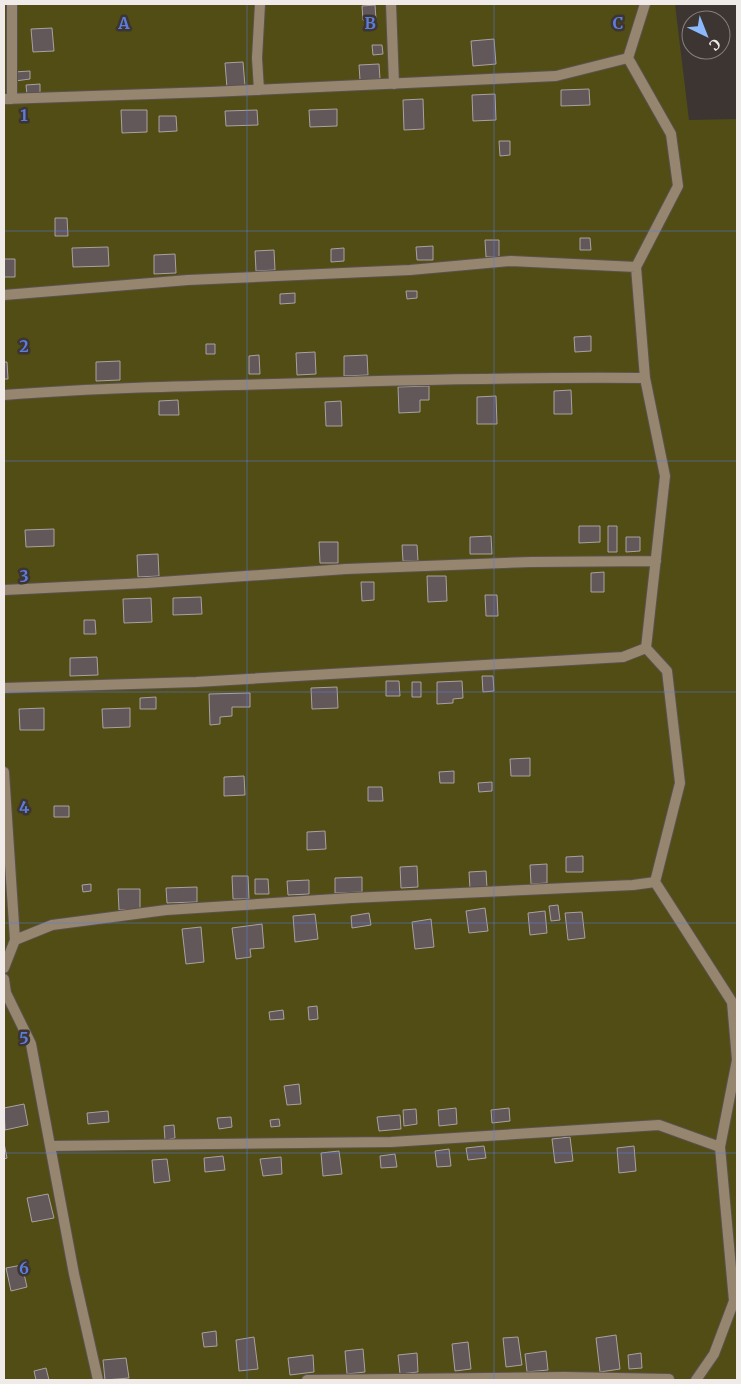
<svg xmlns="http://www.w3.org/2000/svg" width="741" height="1384" viewBox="0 0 741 1384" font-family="Merriweather,serif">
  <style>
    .green { fill: #514d14 }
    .building { fill: #625859; stroke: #aba1a1 }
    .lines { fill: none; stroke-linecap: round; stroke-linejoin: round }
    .lane-casing { stroke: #5a524f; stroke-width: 12 }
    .lane { stroke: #968670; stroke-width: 10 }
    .grid { fill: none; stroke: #5c7ddd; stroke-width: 1; stroke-opacity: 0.55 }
    .grid-label { font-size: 16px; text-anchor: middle; font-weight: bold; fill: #5c7ddd; stroke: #3d3532; stroke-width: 5; stroke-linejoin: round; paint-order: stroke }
  </style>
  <rect width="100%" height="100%" fill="#3d3532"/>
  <path class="green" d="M4,4H675L689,120L737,119V1380H4Z"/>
  <path class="building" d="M375,5L376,19L363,20L362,6Z
    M52,28L54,51L33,52L31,29Z
    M494,39L496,64L473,66L471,41Z
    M372,45H382L383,54L373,55Z
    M243,62L245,86L227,88L225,63Z
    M379,64L380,79L360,80L359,65Z
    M30,71V79L15,81L14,72Z
    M40,84V94L27,95L26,85Z
    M589,89L590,105L561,106V90Z
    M495,94L496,120L473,121L472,95Z
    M423,99L424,129L404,130L403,100Z
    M337,109V126L310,127L309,110Z
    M121,110H147V132L122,133Z
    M257,110L258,125L226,126L225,111Z
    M159,116H176L177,131L159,132Z
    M499,141H510V155L500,156Z
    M55,218H67L68,236H55Z
    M580,238H590L591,250H580Z
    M485,240H499V257H486Z
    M433,246V260H417L416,247Z
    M108,247L109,266L73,267L72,248Z
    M344,248V261L331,262V249Z
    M274,250L275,270L256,271L255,251Z
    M175,254L176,273L154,274V255Z
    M4,259H15V277H4Z
    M406,291H417V298L407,299Z
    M295,293V303L280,304V294Z
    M591,336V351L575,352L574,337Z
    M206,344H215V354H206Z
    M315,352L316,374L297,375L296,353Z
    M259,355L260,374H249V356Z
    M367,355L368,375L344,376V356Z
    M120,361V380L96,381V362Z
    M4,362H7L8,379H4Z
    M429,386V400H420V412L399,413L398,387Z
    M571,390L572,414H554V391Z
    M496,396L497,424H477V397Z
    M178,400L179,415H159V401Z
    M341,401L342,426H326L325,402Z
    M579,526H600V542L579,543Z
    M608,526H617V552H608Z
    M54,529V546L26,547L25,530Z
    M491,536L492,554H470V537Z
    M626,537H640V551L626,552Z
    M319,542H338V563H320Z
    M402,545H417L418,561H403Z
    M158,554L159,576L138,577L137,555Z
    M604,572V592H591V573Z
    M427,576H446L447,601L428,602Z
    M361,582H374V600L362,601Z
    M485,595H497L498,616H486Z
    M201,597L202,614L173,615V598Z
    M151,598L152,622L124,623L123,599Z
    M84,620H95L96,634H84Z
    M97,657L98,675L70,676V658Z
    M482,676H493L494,691L483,692Z
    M386,681H399L400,696H386Z
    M462,681L463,698L453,699V703L437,704V682Z
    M412,682H421V697H412Z
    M337,687L338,708L312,709L311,688Z
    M250,693V707H232V716L220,717V724L210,725L209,694Z
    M156,697V709H140V698Z
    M44,708V730H20L19,709Z
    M130,708V727L103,728L102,709Z
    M530,758V776H511L510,759Z
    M454,771V783H440L439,772Z
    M244,776L245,795L224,796V777Z
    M492,782V791L479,792L478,783Z
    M368,787H382L383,801H368Z
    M54,806H69V817H54Z
    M325,831L326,849L307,850V832Z
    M583,856V872H566V857Z
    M547,864V883L531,884L530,865Z
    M417,866L418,887L401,888L400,867Z
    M486,871L487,888L470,889L469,872Z
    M232,876H248L249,899H233Z
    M362,877V892L335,893V878Z
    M255,879H268L269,894H255Z
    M309,880V894L288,895L287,881Z
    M91,884V891L83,892L82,885Z
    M197,887V902L167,903L166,888Z
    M118,889H140V909L119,910Z
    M558,905L560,920L551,921L549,906Z
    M485,908L488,931L469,933L466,911Z
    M545,911L547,933L530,935L528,913Z
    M582,912L585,938L568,940L565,913Z
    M369,913L371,925L352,928L351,916Z
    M315,914L318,939L295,942L293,916Z
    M431,919L434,947L415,949L412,922Z
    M262,924L264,948L250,949L251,957L236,959L232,928Z
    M201,927L204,962L186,964L182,929Z
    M317,1006L318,1019L309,1020L308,1007Z
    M283,1010L284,1019L270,1020L269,1012Z
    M299,1084L301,1104L287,1105L284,1086Z
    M24,1104L28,1125L5,1130L4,1108Z
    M456,1108L457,1124L439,1126L438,1110Z
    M509,1108L510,1121L492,1123L491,1110Z
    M416,1109L417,1124L404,1126L403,1110Z
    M108,1111L109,1122L88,1124L87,1113Z
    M400,1115L401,1129L379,1131L377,1117Z
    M231,1117L232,1127L219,1129L217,1118Z
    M279,1119L280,1126L271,1127L270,1120Z
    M174,1125L175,1138L165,1140L164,1126Z
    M570,1137L573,1161L555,1163L552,1139Z
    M4,1143L7,1158L4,1159Z
    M484,1146L486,1158L468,1160L466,1148Z
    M634,1146L636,1171L619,1173L617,1148Z
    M449,1149L451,1166L437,1167L435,1151Z
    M339,1151L342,1174L323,1176L321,1153Z
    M395,1154L397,1167L381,1168L380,1156Z
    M223,1156L225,1170L205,1172L204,1158Z
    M281,1157L282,1174L263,1176L260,1159Z
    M167,1159L170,1181L154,1183L152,1160Z
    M48,1194L54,1218L32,1222L27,1198Z
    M22,1265L27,1287L11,1291L6,1268Z
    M216,1331L217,1346L204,1347L202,1333Z
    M616,1335L620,1369L600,1372L596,1338Z
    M254,1337L258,1369L239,1371L236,1340Z
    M518,1337L522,1365L506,1367L503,1338Z
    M468,1342L471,1369L455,1371L452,1344Z
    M363,1349L365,1372L347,1374L345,1351Z
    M546,1351L548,1370L527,1372L525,1354Z
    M417,1353L418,1372L400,1374L398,1355Z
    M641,1353L642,1368L629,1369L628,1355Z
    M313,1355L314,1372L290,1375L288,1358Z
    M126,1358L129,1378L105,1380L103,1360Z
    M46,1368L49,1380H36L34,1371Z"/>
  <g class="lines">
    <defs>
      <path id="lane" d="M12,4V99
        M391,4L394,84
        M645,4L628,58L671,134L678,186L636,267L645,378L665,476L646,648L667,671L680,783L655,882L732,1002L737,1060L720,1147
        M259,90L257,58L260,4
        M4,99L210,92L556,76L628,58
        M4,295L188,280L410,270L511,261L636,267
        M4,395C94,388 184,386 275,384C398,380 521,377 645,378
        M4,590L146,583L346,569L531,562L656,561
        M4,688L196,682L623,657L646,648
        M4,772L15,940L4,968
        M15,940L52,925L166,910L351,898L633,885L655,882
        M4,979L6,993L31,1044L74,1274L98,1380
        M50,1146L391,1142L659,1125L720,1147L734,1301L714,1354L696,1380
        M307,1380L564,1377L669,1379V1380"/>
    </defs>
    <use href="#lane" class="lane-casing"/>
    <use href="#lane" class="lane"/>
  </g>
  <path class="grid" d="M247,4V1380M494,4V1380M4,231H737M4,461H737M4,692H737M4,923H737M4,1153H737"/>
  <g class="grid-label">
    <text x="124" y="29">A</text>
    <text x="370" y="29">B</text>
    <text x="618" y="29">C</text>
    <text x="24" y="121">1</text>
    <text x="24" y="352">2</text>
    <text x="24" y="582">3</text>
    <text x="24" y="813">4</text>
    <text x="24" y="1044">5</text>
    <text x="24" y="1274">6</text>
  </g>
  <rect width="741" height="1384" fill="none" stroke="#f0ebe9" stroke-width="10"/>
  <g transform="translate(706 35) rotate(137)"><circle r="24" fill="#3d3532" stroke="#857e7b"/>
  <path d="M0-4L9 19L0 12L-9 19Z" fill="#8bb9fc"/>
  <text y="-8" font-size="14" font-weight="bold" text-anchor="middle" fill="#f0ebe9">С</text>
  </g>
</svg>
